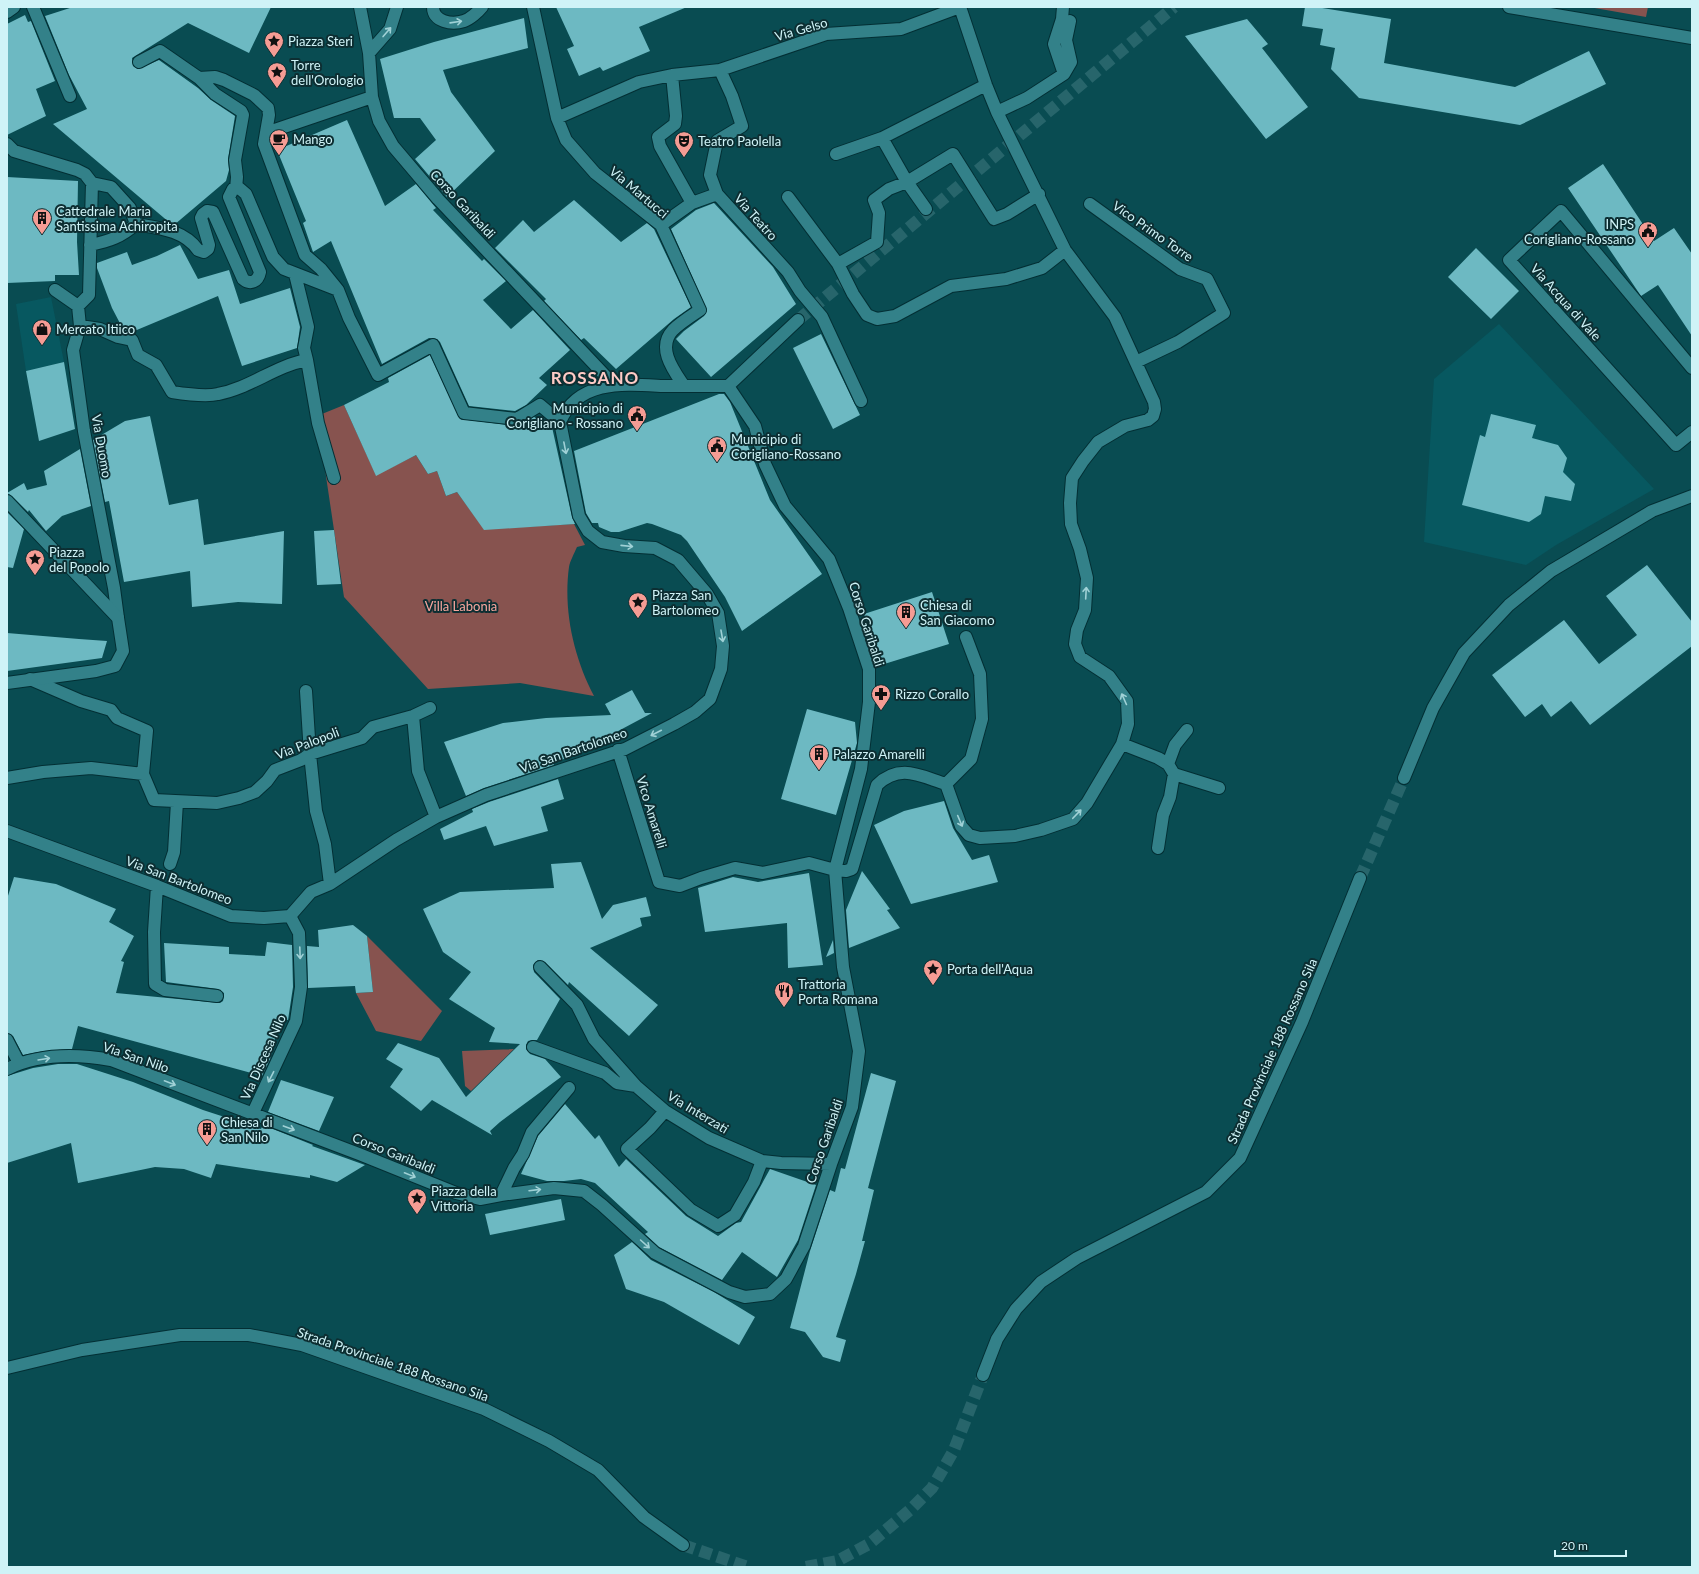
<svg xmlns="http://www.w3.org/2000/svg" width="1699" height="1574" viewBox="0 0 1699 1574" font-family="Lato,sans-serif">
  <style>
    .built { fill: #075860 }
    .green { fill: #87534f }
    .building { fill: #6db9c2 }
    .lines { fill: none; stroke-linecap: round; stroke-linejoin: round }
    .street-tunnel { stroke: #27656b; stroke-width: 12; stroke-dasharray: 12 6; stroke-linecap: butt }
    .secondary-tunnel { stroke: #27656b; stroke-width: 12; stroke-dasharray: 12 6; stroke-linecap: butt }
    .street-casing { stroke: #032f34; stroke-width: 14 }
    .secondary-casing { stroke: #032f34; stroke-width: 14 }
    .street { stroke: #338189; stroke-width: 12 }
    .secondary { stroke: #338189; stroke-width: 12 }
    .oneway { stroke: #a0d1d6 }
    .labels { text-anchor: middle; stroke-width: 4; stroke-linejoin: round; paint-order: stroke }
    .street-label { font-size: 13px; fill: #cff3f7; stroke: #0d2e32 }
    .poi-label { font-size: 13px; fill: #cff3f7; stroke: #0d2e32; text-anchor: start }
    .park-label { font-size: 13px; fill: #f8a69e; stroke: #0d2e32 }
    .district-label { font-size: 17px; font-weight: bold; letter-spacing: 1px; fill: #ffcbc6; stroke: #0d2e32 }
  </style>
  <rect width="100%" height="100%" fill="#094c52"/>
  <path class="built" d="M51,297L64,362L26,371L16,304Z
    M1499,324L1654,489L1556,545L1526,565L1424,542L1434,379Z"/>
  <path class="green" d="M1589,7H1648L1646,17Z
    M344,405L376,475L416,455L428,474L437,471L446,496L457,492L484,529L574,524L585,545L577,547C574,554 570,561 569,567C563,611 574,658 594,696L520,683L428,689L344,597L317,416Z
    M367,936L442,1011L421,1041L376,1031L356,993L373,992Z
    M514,1049L471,1091L465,1086L462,1051Z"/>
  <path class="building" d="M73,7H271L249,53L188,23L132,58L133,66L138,69L159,60L198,88L211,100L235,116L228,159L229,170L226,181L174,225L170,223L53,124L87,109L69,75L45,16Z
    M556,7H687L639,27L650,51L603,71L600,67L579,76L567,49L574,46Z
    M1305,7H1316L1391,19L1384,63L1515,87L1589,51L1606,84L1520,125L1359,98L1331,69L1335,48L1320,45L1323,29L1302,26Z
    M25,15L28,22L31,21L55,81L36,89L46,116L7,135V24Z
    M524,18L528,48L443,70L451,92L495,151L447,197L415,159L436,140L420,118H394L380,59L434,42Z
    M1247,19L1268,44L1262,48L1308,107L1266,139L1185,36Z
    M347,120L385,206L416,184L436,208L433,210L482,261L484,259L506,281L483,300L511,329L533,310L570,350L539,378L547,385L526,405L515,411L469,406L440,342L437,339L429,338L382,364L331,241L313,252L303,223L306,221L277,150Z
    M1603,164L1654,241L1674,228L1692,254V336L1658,285L1641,296L1568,188Z
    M7,177L78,181L77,242L79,275H55V281L7,283Z
    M574,200L621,242L647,223L654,229L691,307L674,319L616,369L584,338L581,340L544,301L546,299L495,248L523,220L534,232Z
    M714,203L773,267L796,304L711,377L676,339L684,331L704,316L707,310L671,229L696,210Z
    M180,245L198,279L229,270L240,304L290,288L300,327L297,348L242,366L218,296L132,332L124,331L112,308L97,268V263L127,252L132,265L157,256Z
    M1476,248L1519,291L1491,319L1448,277Z
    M821,334L860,415L833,429L793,348Z
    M430,355L460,419L516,426L521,425L534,417L552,427L572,517L575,524L484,530L457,492L446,496L437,471L428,474L416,455L376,476L344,405L389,382L388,378Z
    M64,362L75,429L39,441L26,371Z
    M719,394H724L730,402L770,500L822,574L742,631L725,597L687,541L681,535L652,524L647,523L619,532H611L599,527L598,523H592L586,513L574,451Z
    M1491,414L1536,425L1532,438L1558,445L1567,458L1563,472L1575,484L1571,501L1545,496L1541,514L1529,522L1462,505L1480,435L1485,437Z
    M150,416L169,505L198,499L204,545L284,531L282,604L238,602L192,607L190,571L124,582L109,501L105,502L93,440L125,421Z
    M80,449L91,506L62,516L46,531L29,510L28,512L12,496L7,493L24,483L27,490L47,485L44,471Z
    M7,512L24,529L13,568L7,567Z
    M334,530L341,584L317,585L314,531Z
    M1647,565L1692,622V646L1590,725L1571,701L1551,717L1542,704L1525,717L1492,675L1564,620L1599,664L1637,635L1606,596Z
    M932,592L949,644L881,665L864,614Z
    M7,633L79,639L107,641L102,658L7,671Z
    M632,690L645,713H652L607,737L610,742L553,763L554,765L484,788L466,796L444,742L503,723L546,718L611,715L605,704Z
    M807,709L855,722L857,743L836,815L781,799Z
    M558,779L564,799L541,807L548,831L494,846L486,826L444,840L440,829L473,812L472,809L489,802Z
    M944,801L953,828L972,860L989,855L998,882L911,904L874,825L904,811Z
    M581,862L602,919L613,905L646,897L651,916L640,918L642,926L590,948L658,1005L629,1036L569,982L568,985L545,962L538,960L533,965L534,972L560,999L537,1040H532L528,1041L526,1045V1049L530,1054L545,1059L561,1077L500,1122L490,1131L492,1135L432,1100L421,1111L390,1087L403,1069L386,1059L398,1043L439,1058L466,1097L520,1044L489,1042L495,1028L449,999L471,972L443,952L423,909L460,892L554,888L551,864Z
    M862,871L890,909L887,910L900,928L849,948L846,910Z
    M809,873L823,965L788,968L787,923L705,932L698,888L733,877L758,882Z
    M14,877L56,884L116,909L109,922L134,936L121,961L124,962L116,993L220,1003L223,1001L224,996V993L218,989L166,982L164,943L229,947V954L265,956L267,942L292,945L293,987L288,1020L280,1019L270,1059L262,1076L78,1026L72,1049L44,1051L23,1055L13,1036L7,1033V899Z
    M353,925L367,936L373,992L356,993L355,986L308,988L307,946L319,947L318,930Z
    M833,940L834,953L826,957Z
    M58,1064H77L133,1082L203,1110L261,1129L263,1125L313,1145L312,1146L365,1165L337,1182L310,1175V1178L216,1164L211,1178L184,1169L155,1167L78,1183L71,1143L7,1163V1076L33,1068Z
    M871,1073L896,1081L868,1188L874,1190L862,1241H865L856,1274L836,1337L846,1340L840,1362L823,1357L805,1332L790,1328L810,1251L830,1190L835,1192L841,1168L845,1169Z
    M281,1080L334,1097L319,1131L268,1112Z
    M565,1104L595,1139L599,1135L619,1167L626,1159L686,1216L718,1236L736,1223L741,1222L770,1169L816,1185L798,1240L777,1277L742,1252L722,1280L659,1247L645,1234L648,1232L595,1183L581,1179L564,1181H547L521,1174L538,1136Z
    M561,1199L565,1220L490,1235L485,1214Z
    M632,1242L651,1260L714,1292L755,1317L739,1345L664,1302L626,1289L614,1255Z"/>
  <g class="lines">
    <path class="street-tunnel" d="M798,320L1174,7"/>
    <path class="secondary-tunnel" d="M1360,878L1404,778
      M683,1545L748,1567
      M806,1567L837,1561L869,1544L910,1510L932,1488L954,1450L983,1375"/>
    <defs>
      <path id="street" d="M33,7L70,96
        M360,7L369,53L372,97L379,121L393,146L438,199L613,384
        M433,7C433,22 452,25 464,21C470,19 478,12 482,7
        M533,7L557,118L566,140L595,173L661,225L700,310C691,316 680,323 673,330C656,348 674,371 684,386
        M1063,7L1062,19L1054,44L1064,74
        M1509,7L1692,38
        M7,12L14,7
        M369,53L390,29L397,7
        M139,62L160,51L199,78L215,77L224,80L254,95L268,108L269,115L264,144L305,255L321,269L338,290L349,318L378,375L433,345L464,413L517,419L540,405L560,422
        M672,75L676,116L675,124L658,137L660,146L692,203
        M199,78L215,94L241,111L243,115L235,160L237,177L236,189
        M997,112L1027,98L1064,74L1071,62L1066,40L1070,21
        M557,118L639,82L672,75L720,70L826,34L901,29L960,7
        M266,133L372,97
        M882,138L907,182L926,209
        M7,144L14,151L77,170L85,174L92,183L89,295L78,306
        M836,154L882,138L986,85
        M92,183L111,187L130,208L136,224
        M717,194L710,175L717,141L742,126L732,96L720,70
        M788,197L838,264L853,294L867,315L877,319L895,316L951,286L1006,279L1042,268L1065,250
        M1090,204L1180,269L1207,279L1224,313L1178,342L1136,362
        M136,224C159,228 184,230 198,250L204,252L208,249L209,245L201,218L203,214L207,211L213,212L243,279C250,285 258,282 260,272L229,197L233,189L239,188L246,194L273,257L284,269L338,290
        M661,225L692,203L717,194L788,272L800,291L822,317L861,401
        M90,245C110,241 121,237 136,224
        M838,264L877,242L879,213L874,200L889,189L907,182L953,154L994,219L1007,214L1039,194
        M295,274L308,327L304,348L307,360
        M55,290L78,306L80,326L73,350L84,431L114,588L118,618
        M80,326L100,329L118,337L132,340L138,355L156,365L172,392C185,394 206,397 218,394C250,388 275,366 307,360L318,423L334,478
        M1692,368L1561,211L1509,260L1676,445L1692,432
        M728,386L798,320
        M30,679L81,701L111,710L117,718L147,731L143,774
        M306,691L310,754L316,811L325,844L330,884
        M413,716L418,771L436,817
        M1122,744L1158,758L1168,764L1174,774L1219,788
        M618,750L659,882L680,886L701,878L735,868L763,873L809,863L835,870L846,871L852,869L877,785C900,763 920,776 946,784
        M1168,764L1175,745L1187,730
        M7,778L43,772L91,768L143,774L154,800L217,803L239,798L255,792L267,781L275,770L301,760L310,754L362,738L373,727L413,716L430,708
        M946,784L961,826L969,835L980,838L1015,836L1041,830L1073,819L1087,803L1122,744L1128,724L1127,701L1109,676L1080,657L1075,644L1077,630L1085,610L1087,578L1080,549L1071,524L1070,503L1072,478L1083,461L1098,442L1125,426L1148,420L1153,416L1155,409L1154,402L1115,317L1065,250L997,112L986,85L960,7
        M946,784L971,759L982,719L980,674L966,637
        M7,831L157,886L231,916L264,918L290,916L311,892L330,884L396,840L436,817L486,795L625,749L674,724L695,712L710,699L721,669L723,646L718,613L707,594L678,560L655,548L624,546L602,542L588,531L579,516L560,422C578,379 625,384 663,386C685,386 706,386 728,386
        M1158,848L1163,815L1170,797L1174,774
        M170,864L174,852L177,802
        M157,886L154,932L155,984L165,990L217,996
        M540,967L577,1005L594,1039L636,1086L665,1111L709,1138L762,1161L781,1163L831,1164
        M7,1040L19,1063
        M533,1047L605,1073L617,1083L636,1086
        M7,1069C38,1054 77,1054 111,1060L359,1154L456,1193L480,1199L501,1195L554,1188L584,1191L602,1205L655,1253L729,1292L745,1297L770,1294L786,1279L804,1246L831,1164L852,1107L859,1051L843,967L835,870L861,769L869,702V669L849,608L829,559L785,506L765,464L755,426L728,386
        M665,1111L650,1128L627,1149L691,1210L718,1226L735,1215L754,1182L762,1161
        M252,1115L296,1021L301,987L299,933L290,916
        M501,1195L514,1168L523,1154L532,1132L569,1088"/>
      <path id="secondary" d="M7,501L118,618L123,651L115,666L96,671L7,683
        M1404,778L1433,708L1464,653L1509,605L1551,571L1652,511L1692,496
        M7,1368L82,1350L180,1335H249L302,1345L484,1409L549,1441L598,1470L644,1517L683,1545
        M983,1375L997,1339L1016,1309L1041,1282L1077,1258L1206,1192L1240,1158L1302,1022L1360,878"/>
    </defs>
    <use href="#street" class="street-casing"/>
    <use href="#secondary" class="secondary-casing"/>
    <use href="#street" class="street"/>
    <use href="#secondary" class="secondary"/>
  </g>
  <defs><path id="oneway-shaft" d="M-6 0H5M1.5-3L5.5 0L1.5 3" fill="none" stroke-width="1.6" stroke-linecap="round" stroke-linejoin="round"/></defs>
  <g class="oneway">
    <use href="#oneway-shaft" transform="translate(456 22) rotate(-8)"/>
    <use href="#oneway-shaft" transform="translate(387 32) rotate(-49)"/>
    <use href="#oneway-shaft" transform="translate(565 448) rotate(79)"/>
    <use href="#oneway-shaft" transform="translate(627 546) rotate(6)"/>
    <use href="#oneway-shaft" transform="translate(1086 593) rotate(-87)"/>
    <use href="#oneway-shaft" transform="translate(722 636) rotate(80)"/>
    <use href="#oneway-shaft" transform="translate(1124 699) rotate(-114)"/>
    <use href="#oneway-shaft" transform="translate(656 733) rotate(153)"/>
    <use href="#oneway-shaft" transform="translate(1077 814) rotate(-46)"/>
    <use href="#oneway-shaft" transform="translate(960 821) rotate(67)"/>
    <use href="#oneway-shaft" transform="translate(300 953) rotate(88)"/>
    <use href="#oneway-shaft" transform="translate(44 1059) rotate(-9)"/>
    <use href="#oneway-shaft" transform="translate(271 1077) rotate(117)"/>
    <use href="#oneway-shaft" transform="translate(170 1083) rotate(21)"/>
    <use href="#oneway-shaft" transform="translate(289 1128) rotate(20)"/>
    <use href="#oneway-shaft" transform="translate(410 1175) rotate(22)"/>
    <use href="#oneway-shaft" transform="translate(535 1190) rotate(-7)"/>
    <use href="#oneway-shaft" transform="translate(645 1244) rotate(42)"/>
  </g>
  <defs>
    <symbol id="sight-pin" viewBox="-11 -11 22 30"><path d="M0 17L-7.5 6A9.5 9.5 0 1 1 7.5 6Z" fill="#f59c94" stroke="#0d2e32"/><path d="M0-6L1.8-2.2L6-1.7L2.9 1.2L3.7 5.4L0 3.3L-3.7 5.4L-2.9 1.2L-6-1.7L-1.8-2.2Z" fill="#111"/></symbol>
    <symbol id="cafe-pin" viewBox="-11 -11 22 30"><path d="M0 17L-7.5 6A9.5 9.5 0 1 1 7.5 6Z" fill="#f59c94" stroke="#0d2e32"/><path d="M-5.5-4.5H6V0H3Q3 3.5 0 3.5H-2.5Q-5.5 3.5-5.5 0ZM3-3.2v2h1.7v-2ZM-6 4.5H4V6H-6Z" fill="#111"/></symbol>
    <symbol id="theatre-pin" viewBox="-11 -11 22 30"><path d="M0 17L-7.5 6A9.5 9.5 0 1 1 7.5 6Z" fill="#f59c94" stroke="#0d2e32"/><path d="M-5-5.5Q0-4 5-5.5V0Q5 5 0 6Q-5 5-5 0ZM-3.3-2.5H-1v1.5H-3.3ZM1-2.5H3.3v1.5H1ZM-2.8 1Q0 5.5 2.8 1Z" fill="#111"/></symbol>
    <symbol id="building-pin" viewBox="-11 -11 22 30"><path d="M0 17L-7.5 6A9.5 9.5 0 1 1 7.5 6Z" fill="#f59c94" stroke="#0d2e32"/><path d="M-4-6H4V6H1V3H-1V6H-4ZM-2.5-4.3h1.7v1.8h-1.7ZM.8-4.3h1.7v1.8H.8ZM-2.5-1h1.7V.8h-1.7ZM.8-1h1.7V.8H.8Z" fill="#111"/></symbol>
    <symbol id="civic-pin" viewBox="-11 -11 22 30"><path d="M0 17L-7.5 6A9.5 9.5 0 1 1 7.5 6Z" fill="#f59c94" stroke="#0d2e32"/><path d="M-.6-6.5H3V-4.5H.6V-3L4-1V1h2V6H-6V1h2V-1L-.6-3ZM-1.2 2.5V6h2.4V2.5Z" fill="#111"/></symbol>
    <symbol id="shop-pin" viewBox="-11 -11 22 30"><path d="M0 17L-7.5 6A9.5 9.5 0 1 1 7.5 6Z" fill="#f59c94" stroke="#0d2e32"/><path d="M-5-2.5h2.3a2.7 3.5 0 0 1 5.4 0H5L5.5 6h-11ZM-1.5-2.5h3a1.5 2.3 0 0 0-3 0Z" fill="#111"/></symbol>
    <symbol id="pharmacy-pin" viewBox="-11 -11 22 30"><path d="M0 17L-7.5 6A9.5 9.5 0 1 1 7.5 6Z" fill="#f59c94" stroke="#0d2e32"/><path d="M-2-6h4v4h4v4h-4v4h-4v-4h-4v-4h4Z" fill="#111"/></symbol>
    <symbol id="restaurant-pin" viewBox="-11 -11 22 30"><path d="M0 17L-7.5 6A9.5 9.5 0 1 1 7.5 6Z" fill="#f59c94" stroke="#0d2e32"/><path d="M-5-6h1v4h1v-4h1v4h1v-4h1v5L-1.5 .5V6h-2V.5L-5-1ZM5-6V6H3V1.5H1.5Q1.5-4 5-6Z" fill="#111"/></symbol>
  </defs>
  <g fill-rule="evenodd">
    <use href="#sight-pin" x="263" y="30" width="22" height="30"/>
    <use href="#sight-pin" x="266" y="61" width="22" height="30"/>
    <use href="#cafe-pin" x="268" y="128" width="22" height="30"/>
    <use href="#theatre-pin" x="673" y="130" width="22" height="30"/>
    <use href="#building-pin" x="31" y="207" width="22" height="30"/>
    <use href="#civic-pin" x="1637" y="220" width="22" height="30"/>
    <use href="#shop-pin" x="31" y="318" width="22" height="30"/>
    <use href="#civic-pin" x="626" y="404" width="22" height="30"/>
    <use href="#civic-pin" x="706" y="435" width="22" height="30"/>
    <use href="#sight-pin" x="24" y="548" width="22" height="30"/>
    <use href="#sight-pin" x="627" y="591" width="22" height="30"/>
    <use href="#building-pin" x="895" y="601" width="22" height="30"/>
    <use href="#pharmacy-pin" x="870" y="683" width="22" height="30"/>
    <use href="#building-pin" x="808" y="743" width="22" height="30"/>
    <use href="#sight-pin" x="922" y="958" width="22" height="30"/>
    <use href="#restaurant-pin" x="773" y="980" width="22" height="30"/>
    <use href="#building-pin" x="196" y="1118" width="22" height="30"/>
    <use href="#sight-pin" x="406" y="1187" width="22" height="30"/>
  </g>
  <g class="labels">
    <g class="street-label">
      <text transform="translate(801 29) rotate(-16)" y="5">Via Gelso</text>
      <text transform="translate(639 192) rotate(40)" y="5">Via Martucci</text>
      <text transform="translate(463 204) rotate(47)" y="5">Corso Garibaldi</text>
      <text transform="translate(756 217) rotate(48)" y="5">Via Teatro</text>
      <text transform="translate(1153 231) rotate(35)" y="5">Vico Primo Torre</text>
      <text transform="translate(1566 302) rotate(48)" y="5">Via Acqua di Vale</text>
      <text transform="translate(102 446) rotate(80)" y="5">Via Duomo</text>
      <text transform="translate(867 624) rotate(72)" y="5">Corso Garibaldi</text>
      <text transform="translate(307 743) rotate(-21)" y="5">Via Palopoli</text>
      <text transform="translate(573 750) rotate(-19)" y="5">Via San Bartolomeo</text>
      <text transform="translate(652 812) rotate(73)" y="5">Vico Amarelli</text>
      <text transform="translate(179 880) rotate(21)" y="5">Via San Bartolomeo</text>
      <text transform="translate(1272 1051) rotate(-66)" y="5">Strada Provinciale 188 Rossano Sila</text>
      <text transform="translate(136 1057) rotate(19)" y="5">Via San Nilo</text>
      <text transform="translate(263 1057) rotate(-66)" y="5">Via Discesa Nilo</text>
      <text transform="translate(698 1112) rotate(31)" y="5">Via Interzati</text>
      <text transform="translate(824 1141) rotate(-71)" y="5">Corso Garibaldi</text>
      <text transform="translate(394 1153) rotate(22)" y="5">Corso Garibaldi</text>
      <text transform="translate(393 1364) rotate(19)" y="5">Strada Provinciale 188 Rossano Sila</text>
    </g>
    <g class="poi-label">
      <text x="288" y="46">Piazza Steri</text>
      <text x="291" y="70">Torre<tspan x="291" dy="15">dell'Orologio</tspan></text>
      <text x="293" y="144">Mango</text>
      <text x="698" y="146">Teatro Paolella</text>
      <text x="56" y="216">Cattedrale Maria<tspan x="56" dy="15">Santissima Achiropita</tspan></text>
      <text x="1634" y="229" text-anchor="end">INPS<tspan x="1634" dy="15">Corigliano-Rossano</tspan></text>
      <text x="56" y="334">Mercato Itiico</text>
      <text x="623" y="413" text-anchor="end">Municipio di<tspan x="623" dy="15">Corigliano - Rossano</tspan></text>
      <text x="731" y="444">Municipio di<tspan x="731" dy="15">Corigliano-Rossano</tspan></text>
      <text x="49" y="557">Piazza<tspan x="49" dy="15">del Popolo</tspan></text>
      <text x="652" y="600">Piazza San<tspan x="652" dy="15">Bartolomeo</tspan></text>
      <text x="920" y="610">Chiesa di<tspan x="920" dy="15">San Giacomo</tspan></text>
      <text x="895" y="699">Rizzo Corallo</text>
      <text x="833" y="759">Palazzo Amarelli</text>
      <text x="947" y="974">Porta dell'Aqua</text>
      <text x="798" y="989">Trattoria<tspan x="798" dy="15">Porta Romana</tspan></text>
      <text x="221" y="1127">Chiesa di<tspan x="221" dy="15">San Nilo</tspan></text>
      <text x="431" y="1196">Piazza della<tspan x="431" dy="15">Vittoria</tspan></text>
    </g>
    <g class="park-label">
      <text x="461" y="611">Villa Labonia</text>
    </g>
    <g class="district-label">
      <text x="595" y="384">ROSSANO</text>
    </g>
  </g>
  <rect width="1699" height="1574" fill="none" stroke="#cff3f7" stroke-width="16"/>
  <path d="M1555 1550v6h71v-6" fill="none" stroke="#cff3f7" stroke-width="2"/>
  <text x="1561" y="1550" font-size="12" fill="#cff3f7" stroke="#0d2e32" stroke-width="3" paint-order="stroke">20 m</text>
</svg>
